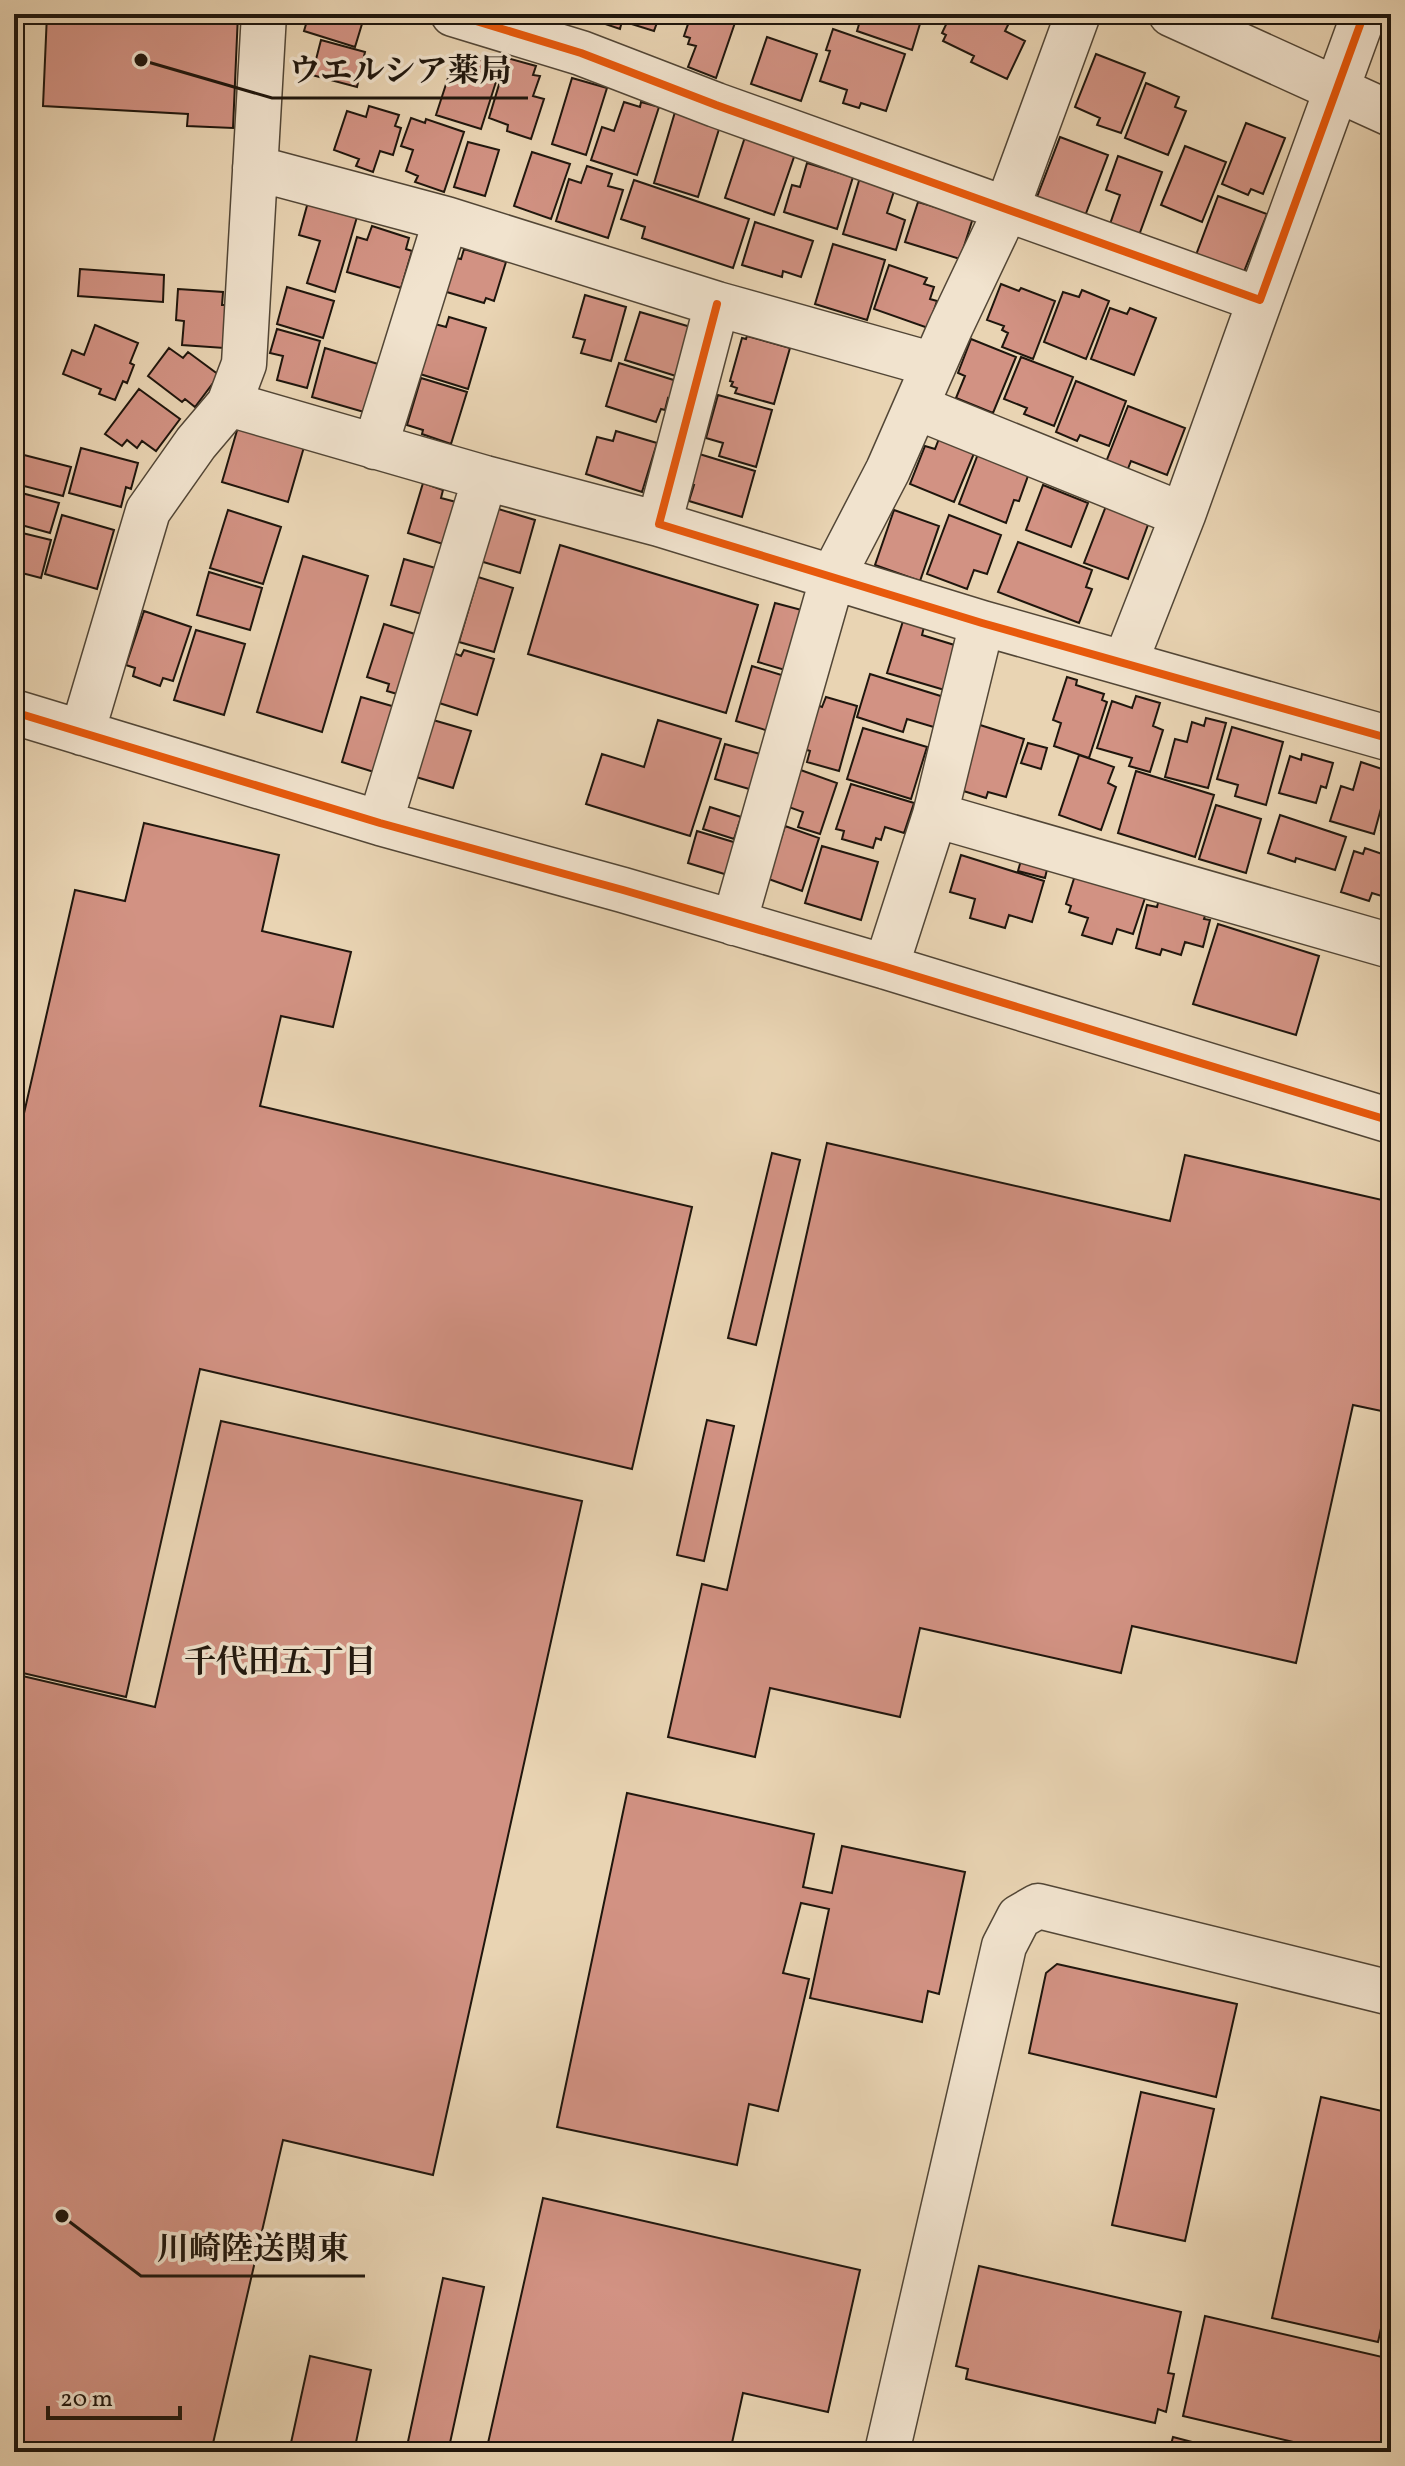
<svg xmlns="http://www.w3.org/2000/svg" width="1405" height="2466" viewBox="0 0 1405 2466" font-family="Vollkorn,'Noto Serif JP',serif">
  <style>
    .building { fill: #d29283; stroke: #1f160d; stroke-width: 2 }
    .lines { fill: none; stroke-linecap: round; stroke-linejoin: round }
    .minor-casing { stroke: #524636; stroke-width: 47 }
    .minor { stroke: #f1e3ce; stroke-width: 44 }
    .cycleway-casing { stroke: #f1e3ce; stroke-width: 13 }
    .cycleway { stroke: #e8590c; stroke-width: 8 }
    .labels { text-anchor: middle; stroke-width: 7; stroke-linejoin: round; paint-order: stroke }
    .neighbourhood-label { font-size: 32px; font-weight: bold; fill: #1f160d; stroke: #f1e3ce }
    .leader { fill: none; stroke: #1f160d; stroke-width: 3 }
    .callout-dot { fill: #1f160d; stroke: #f1e3ce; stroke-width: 3 }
    .callout-label { font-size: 32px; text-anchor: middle; font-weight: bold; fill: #1f160d; stroke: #f1e3ce; stroke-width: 7; stroke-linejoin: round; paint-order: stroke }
  </style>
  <rect width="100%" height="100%" fill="#e9d4b3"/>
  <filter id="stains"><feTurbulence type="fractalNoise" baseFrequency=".0025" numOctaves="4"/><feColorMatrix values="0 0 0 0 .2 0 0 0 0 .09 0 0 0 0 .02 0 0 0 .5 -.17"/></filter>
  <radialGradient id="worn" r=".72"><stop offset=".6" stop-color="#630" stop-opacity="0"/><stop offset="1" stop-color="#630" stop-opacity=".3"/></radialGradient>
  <path class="building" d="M47,14H238L233,128L187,126L188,114L43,106Z
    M309,14H365L355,47L304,31Z
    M599,14H660L654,31L622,21L620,29L602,23L605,16Z
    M680,14H738L716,78L688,67L696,46L688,44L690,38L684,36L688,24L678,20Z
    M862,14H923L912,50L857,31Z
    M951,14H994L1010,21L1005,31L1025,41L1007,79L971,62L974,56L943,41L946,35L942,33Z
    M833,29L905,54L886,111L861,103L859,108L843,103L847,90L820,81L830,51L826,50Z
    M767,37L817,54L801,101L751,84Z
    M321,40L365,52L357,87L312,75Z
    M1096,54L1145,73L1121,133L1097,125L1100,118L1075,107Z
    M470,56L501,66L481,129L436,115L449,75L463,79Z
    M507,58L536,66L533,75L540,76L533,96L544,99L531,139L507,131L508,125L489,118Z
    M572,78L607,88L586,155L552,144Z
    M1146,83L1179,97L1175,107L1186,111L1168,155L1125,138Z
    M624,102L640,107L641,102L659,107L637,175L591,160L602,127L614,131Z
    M369,106L399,115L395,126L401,128L393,155L380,151L373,172L356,166L359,159L334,150L347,111L366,117Z
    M675,112L720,126L698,197L654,183Z
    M411,118L425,123L426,119L464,132L444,192L415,182L418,176L406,171L413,150L401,146Z
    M1246,123L1285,138L1263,194L1251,189L1248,195L1222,184Z
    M745,137L795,154L774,215L725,198Z
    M1060,137L1108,155L1085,216L1037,197Z
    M468,142L499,150L485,196L454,187Z
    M1185,146L1226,162L1202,222L1161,205Z
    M532,152L570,164L551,219L514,206Z
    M1118,156L1162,172L1138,238L1109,227L1120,195L1106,190Z
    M807,163L853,177L837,229L784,212L792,185L800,187Z
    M587,166L612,174L608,186L623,190L608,238L556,221L569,179L581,183Z
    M861,174L896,185L887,213L905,220L896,250L843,234Z
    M634,180L749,219L733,268L642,238L645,227L621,219Z
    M1218,196L1267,214L1243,274L1196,255Z
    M308,202L357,217L335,292L307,283L320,241L299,235Z
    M918,202L973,218L960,259L905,242Z
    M755,222L813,241L801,277L783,271L782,277L742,265Z
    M372,226L409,238L406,249L412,251L401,288L347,272L357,237L367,240Z
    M833,244L885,260L867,320L815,304Z
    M464,249L506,262L494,301L486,298L484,303L440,290L451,257L461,259Z
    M889,265L927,278L924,284L934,287L930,299L937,301L928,328L874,309Z
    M80,269L164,275L163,302L78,296Z
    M1001,284L1019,291L1021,288L1055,301L1033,359L1002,347L1008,333L1002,330L1004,326L987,320Z
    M287,287L334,301L323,338L277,324Z
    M178,289L223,292L222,305H227L224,348L182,345L184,321L176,320Z
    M1082,290L1109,301L1086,359L1044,342L1063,292L1079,297Z
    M585,295L626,307L611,361L581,353L585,340L573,337Z
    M1110,308L1127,314L1130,308L1156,318L1134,375L1091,359Z
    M640,312L694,328L679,377L625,360Z
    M449,317L486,328L468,389L420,374L435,324L446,327Z
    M95,325L138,343L130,363L134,365L127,383L123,381L115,400L99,394L101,389L63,374L72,350L84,355Z
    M277,329L320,341L307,388L277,380L283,356L270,353Z
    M747,336L790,348L774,404L735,393L737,388L731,386L733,382L730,381L742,338L746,339Z
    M971,339L1016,357L993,413L956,398L965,376L958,373Z
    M169,348L183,358L188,352L219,375L195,407L185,399L182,402L148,376Z
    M325,348L378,364L364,412L312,397Z
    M1021,357L1073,377L1054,426L1024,414L1027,408L1004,399Z
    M619,363L680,382L674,401L668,398L665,410L661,409L656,422L606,406Z
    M421,378L467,392L451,444L422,434L423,430L407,425Z
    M1076,381L1126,401L1109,446L1080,435L1077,441L1056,432Z
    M139,389L180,419L156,451L142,441L137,448L127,440L122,446L105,434Z
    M718,395L772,410L756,467L719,456L723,443L706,438Z
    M1128,406L1185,428L1167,475L1131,461L1127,471L1106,462Z
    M238,427L304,447L288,502L222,482Z
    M616,431L657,443L642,492L586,474L597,437L613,441Z
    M940,436L975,451L954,502L910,484L925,446L935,449Z
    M81,448L138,463L131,489L126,487L121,507L69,493Z
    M696,453L755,471L742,517L689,501L694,485L687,483Z
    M978,454L1029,473L1019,501L1014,500L1006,523L959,504Z
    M24,455L71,467L63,496L16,484L14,472L17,462L22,463Z
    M423,483L443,490L441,498L456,502L443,544L408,533Z
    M1043,485L1088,503L1071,547L1026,530Z
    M14,491L59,503L50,533L14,523Z
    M1106,506L1149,522L1128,579L1084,563Z
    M495,508L535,520L520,573L480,561Z
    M228,510L281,527L263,584L210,568Z
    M894,510L939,526L920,581L875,565Z
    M62,515L114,530L97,589L45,574Z
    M949,515L1001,535L987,574L974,570L967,589L927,574Z
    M14,531L51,540L41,578L14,571Z
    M1018,542L1092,570L1086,587L1092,589L1079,623L998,592Z
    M560,545L758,605L726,713L528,654Z
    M303,556L368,576L322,732L257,712Z
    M404,559L439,569L425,615L391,605Z
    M209,572L262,588L250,630L197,615Z
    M478,577L513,588L494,652L459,642Z
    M775,603L809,612L792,672L758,662Z
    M144,611L191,627L173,681L163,678L160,686L133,676L135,668L126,665Z
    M903,621L924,627L922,635L961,647L948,691L887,673Z
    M384,624L424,637L404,696L387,691L389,684L367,677Z
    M196,630L245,644L224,715L174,700Z
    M464,650L494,659L477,715L436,702L451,652L461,656Z
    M752,666L791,678L772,732L736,721Z
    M870,674L947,698L937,728L907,719L903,732L857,717Z
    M1067,677L1077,680L1076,685L1104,694L1102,700L1107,702L1089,758L1054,746L1061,723L1053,720Z
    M1136,696L1160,703L1153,726L1163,730L1150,772L1129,766L1132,758L1097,748L1112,701L1132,708Z
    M361,697L402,709L374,772L342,762Z
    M826,697L857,706L839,771L807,762L810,751L804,749L817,705L822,707Z
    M1206,718L1226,723L1208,788L1165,777L1175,739L1187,742L1192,722L1204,726Z
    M433,720L471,731L453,788L416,777Z
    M658,720L721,739L690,836L586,804L602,754L644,767Z
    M977,724L1024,739L1006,797L988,792L986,798L957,789Z
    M1232,727L1283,742L1266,805L1235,796L1238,785L1217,779Z
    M863,728L927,747L911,799L847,779Z
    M1028,743L1047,748L1041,769L1021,763Z
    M725,744L767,756L756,791L715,779Z
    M1302,754L1333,763L1326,788L1321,786L1316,803L1279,793L1290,756L1301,760Z
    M1079,755L1114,767L1108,783L1116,787L1101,830L1059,815Z
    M1361,762L1391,772L1374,834L1330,821L1341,786L1353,790Z
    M795,768L837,783L820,834L798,827L803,812L783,805Z
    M1136,771L1214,795L1195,857L1118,833Z
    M851,784L914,803L904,833L885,827L881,840L876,838L873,848L842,839L844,831L836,829Z
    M1391,798V833L1381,830Z
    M1216,805L1261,819L1246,873L1199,859Z
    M710,807L741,817L734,839L703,829Z
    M1280,815L1346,837L1335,870L1296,858L1295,862L1268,853Z
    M144,823L279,855L262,931L351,952L333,1027L281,1016L260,1106L692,1207L632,1469L200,1369L126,1697L14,1671V1157L75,890L125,901Z
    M785,826L819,838L802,891L763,877L772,846L778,848Z
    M697,831L740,844L731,876L688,863Z
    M822,846L878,862L861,920L805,903Z
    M1385,846L1391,848V899L1372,893L1369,901L1341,892L1354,851L1363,854L1365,848L1382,854Z
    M1023,853L1049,861L1045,878L1018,871Z
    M961,855L1044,881L1032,922L1009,915L1005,928L970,918L975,899L950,892Z
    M1077,869L1147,892L1133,934L1117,929L1112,944L1082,935L1088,918L1069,912L1071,906L1066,904Z
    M1160,895L1206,913L1204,919L1210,920L1203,947L1185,942L1181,955L1162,949L1160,955L1136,948L1147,905L1157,907Z
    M1218,924L1319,956L1296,1035L1193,1004Z
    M827,1143L1170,1221L1185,1155L1391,1202V1413L1353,1405L1296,1663L1132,1626L1121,1673L920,1628L900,1717L770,1688L755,1757L668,1737L702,1584L727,1590Z
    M772,1153L800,1160L756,1345L728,1338Z
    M707,1420L734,1426L704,1561L677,1555Z
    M221,1421L582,1501L433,2175L283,2140L211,2452H14V1674L155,1707Z
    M627,1793L814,1834L803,1887L832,1893L842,1846L965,1872L939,1994L928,1991L922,2022L810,1998L829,1909L801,1903L783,1973L809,1979L778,2111L749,2104L737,2165L557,2127Z
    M1057,1964L1237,2004L1216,2097L1029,2053L1046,1973Z
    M1141,2092L1214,2109L1185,2241L1112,2225Z
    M1321,2097L1391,2113V2283L1378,2342L1272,2318Z
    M543,2198L860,2270L828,2412L743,2393L730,2452H486Z
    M979,2266L1181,2312L1168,2373L1174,2374L1166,2412L1158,2409L1155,2423L966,2379L968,2369L956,2366Z
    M443,2278L484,2287L448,2452H412L406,2451Z
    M1205,2316L1391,2359V2452H1336L1183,2416Z
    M310,2356L371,2370L354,2452H289Z
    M1173,2437L1215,2448L1214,2452H1169Z"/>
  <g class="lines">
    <defs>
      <path id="minor" d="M453,14L581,53L716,105L1260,300L1364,14
        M1171,14L1391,114
        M255,168L446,219L717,304L934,365
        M717,304L659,524L982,623L1391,739
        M229,404L485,478L659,524
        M916,407L1183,515L1125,663
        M375,447L446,219
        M1183,515L1260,300
        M14,712L380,823L623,890L886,967L1391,1121
        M82,733L148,511L196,443L229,404L244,364L264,14
        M935,815L1391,946
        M380,823L485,478
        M734,923L833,576L888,470L951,326L1007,208L1078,14
        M886,967L935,815L982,623
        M887,2452L1004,1946L1019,1917L1038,1906L1391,1993"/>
    </defs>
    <use href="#minor" class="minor-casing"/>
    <use href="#minor" class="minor"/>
    <defs>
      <path id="cycleway" d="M453,14L581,53L716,105L1260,300L1364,14
        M717,304L659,524L982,623L1391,739
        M14,712L380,823L623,890L886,967L1391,1121"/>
    </defs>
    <use href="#cycleway" class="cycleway-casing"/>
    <use href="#cycleway" class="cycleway"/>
  </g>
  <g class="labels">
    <g class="neighbourhood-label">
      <text x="280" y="1672">千代田五丁目</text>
    </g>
  </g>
  <path class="leader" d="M141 60L272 98H528M62 2216L141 2276H365"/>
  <g class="callout-dot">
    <circle cx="141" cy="60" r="8"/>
    <circle cx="62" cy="2216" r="8"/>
  </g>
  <g class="callout-label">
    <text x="400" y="81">ウエルシア薬局</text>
    <text x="253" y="2259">川崎陸送関東</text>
  </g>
  <rect width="1405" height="2466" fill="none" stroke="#e9d4b3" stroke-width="48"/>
  <rect x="16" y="16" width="1373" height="2434" fill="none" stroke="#1f160d" stroke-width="4"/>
  <rect x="24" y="24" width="1357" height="2418" fill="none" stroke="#1f160d" stroke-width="2"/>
  <path d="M48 2406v12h132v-12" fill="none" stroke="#1f160d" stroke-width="4"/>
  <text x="60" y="2406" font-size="24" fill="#1f160d" stroke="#f1e3ce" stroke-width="6" paint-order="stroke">20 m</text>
  <rect width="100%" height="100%" filter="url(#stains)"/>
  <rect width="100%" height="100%" fill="url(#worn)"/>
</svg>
